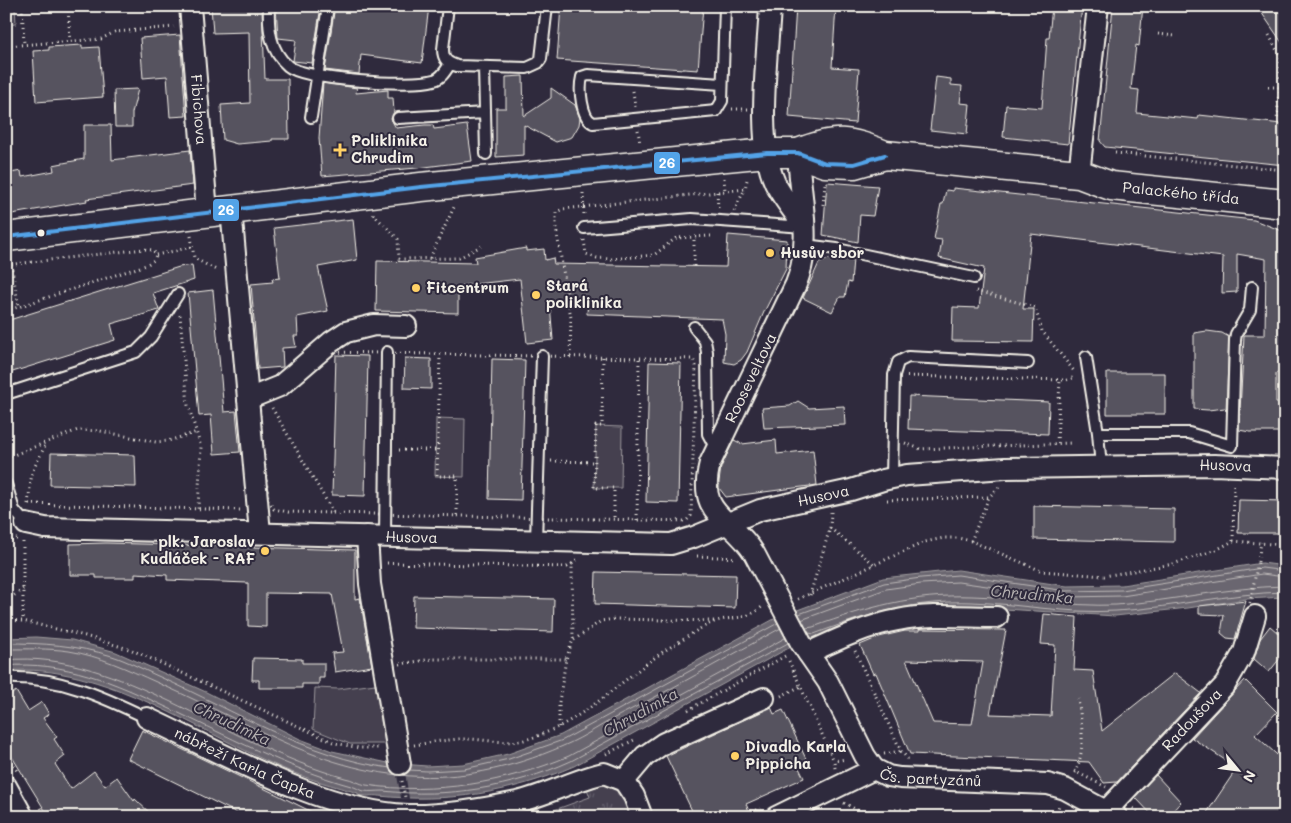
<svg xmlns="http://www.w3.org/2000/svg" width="1291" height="823" viewBox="0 0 1291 823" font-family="Mali,sans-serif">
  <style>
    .park { fill: url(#park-tufts); stroke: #9c989c }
    .garden { fill: #454050; stroke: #9c989c }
    .water { fill: #6a6670; stroke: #a19ea0 }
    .pier { fill: #2f2a3d }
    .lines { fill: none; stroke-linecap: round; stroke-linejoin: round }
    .shore { stroke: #bdb9b8; stroke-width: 1 }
    .building { fill: #56525f; stroke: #f4f1e8; fill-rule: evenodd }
    .lane-casing { stroke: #f4f1e8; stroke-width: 14 }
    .street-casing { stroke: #f4f1e8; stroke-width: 24 }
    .primary-casing { stroke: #f4f1e8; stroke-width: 31 }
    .path { stroke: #f4f1e8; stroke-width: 3; stroke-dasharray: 1 4; stroke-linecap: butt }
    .lane { stroke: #2f2a3d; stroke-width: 10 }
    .street { stroke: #2f2a3d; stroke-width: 20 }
    .primary { stroke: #2f2a3d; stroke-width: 28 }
    .path-bridge { stroke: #f4f1e8; stroke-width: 3; stroke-dasharray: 1 4; stroke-linecap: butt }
    .bus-1-casing { stroke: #2f2a3d; stroke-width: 8 }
    .bus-1 { stroke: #53a3e8; stroke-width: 4 }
    .poi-dot { fill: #ffd166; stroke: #2f2a3d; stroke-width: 2 }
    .bus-dot { fill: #f4f1e8; stroke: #2f2a3d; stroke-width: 2 }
    .labels { text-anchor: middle; stroke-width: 4; stroke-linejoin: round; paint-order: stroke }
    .street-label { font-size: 15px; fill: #f4f1e8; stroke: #2f2a3d }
    .poi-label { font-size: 15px; font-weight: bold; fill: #f4f1e8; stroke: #2f2a3d; text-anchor: start }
    .water-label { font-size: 16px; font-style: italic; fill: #b6b2b2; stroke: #2f2a3d }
    .line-badge { stroke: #2f2a3d; stroke-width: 2 }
    .badge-label { font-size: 14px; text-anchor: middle; font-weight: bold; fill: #fff }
  </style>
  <defs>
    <pattern id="park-tufts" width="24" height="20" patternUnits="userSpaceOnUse" patternTransform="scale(1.25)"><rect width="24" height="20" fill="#454050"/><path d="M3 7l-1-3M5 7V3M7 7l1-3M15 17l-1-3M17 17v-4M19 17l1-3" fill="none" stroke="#605c69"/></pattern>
  </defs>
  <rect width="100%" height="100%" fill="#2f2a3d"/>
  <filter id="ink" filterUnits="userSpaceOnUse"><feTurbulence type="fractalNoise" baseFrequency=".02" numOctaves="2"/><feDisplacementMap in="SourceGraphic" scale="10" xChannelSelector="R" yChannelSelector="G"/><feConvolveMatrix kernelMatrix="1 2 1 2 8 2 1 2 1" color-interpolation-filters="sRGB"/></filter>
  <g filter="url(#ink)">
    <path class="park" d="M6,6H15L16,24L6,25Z
      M608,783C622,792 627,801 633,817H535L590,797L586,786Z"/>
    <path class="garden" d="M436,418L465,419L464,477L435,476Z
      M596,426L622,427L621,488H594Z
      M375,684L385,744H350L313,729L315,688L339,689Z"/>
    <path class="water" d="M1262,563L1285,566V597L1246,599L1188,608L1115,616L972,607L874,617L813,640L809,638L785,650L574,766C512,793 447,803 379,796C371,795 367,797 358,795V793C334,786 311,780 289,771C203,735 102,661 6,671V638L36,637L72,640L116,652L206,692L300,739L332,751L388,763L427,766L463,764L508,754L561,735L776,618L883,578L958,570L1067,586L1122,585Z"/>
    <path class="pier" d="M395,764L404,765L409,799L401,798Z"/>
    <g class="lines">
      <path class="shore" d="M799,614L884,583L921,578L958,575L1066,591L1122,590L1262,568L1285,571
        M801,620L886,589L921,584L958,582L1066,597L1122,596L1262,574L1285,577
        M806,628L813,627C869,607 912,594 972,596C1019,597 1068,607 1116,605C1173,601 1228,587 1285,586
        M809,633L814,634C868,614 913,600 972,602C1020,604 1068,614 1116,611C1173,608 1228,593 1285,592
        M6,643C43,643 76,645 112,656C128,661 144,670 160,677C236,711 306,757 390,768
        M6,649C27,649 48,648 69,651C100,656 127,669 156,682C190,697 224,714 258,730C364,783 453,794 563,746C585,737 605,722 626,712C678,686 729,656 781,628
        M6,660C64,654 118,677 169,701C226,728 283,761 345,778C352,779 360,784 366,785C434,795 506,783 569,756L785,638
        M6,666C63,660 116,683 166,707C226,735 286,768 351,786C355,787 360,790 364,791C369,792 377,791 383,791C448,798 512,788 571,761L788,643
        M409,770L427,771L464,769L509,759L563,740L778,623"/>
    </g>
    <path class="building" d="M211,6H262L265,79H288L289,139H272V141L237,144L223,140L221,105L250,103L249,32L213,33Z
      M276,6H321L312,63L293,61L296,40L278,38Z
      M335,6H429L422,63L361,55L359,74L325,70Z
      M561,6H703L698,70L557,60Z
      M796,6H836L832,67L859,69L855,123L789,117Z
      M1052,6H1082L1068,144L1003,137L1006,105L1042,108L1047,38H1049Z
      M1113,6H1143L1139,46L1136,45L1131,89L1139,90L1137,113L1198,119L1199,115L1282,124V128L1285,129V165L1105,147L1100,141Z
      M1257,6H1277L1285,17V47Z
      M180,35L186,116L170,117L167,76L143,78L140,38Z
      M82,45V48L99,47L103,97L36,102L33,51L49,50V47Z
      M523,76L524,116L551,98V88L575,105L580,118L579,125L572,137L556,142L524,125V155L496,157V108H506V77Z
      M936,77L951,79V85L962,86L960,103L970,104L967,134L930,130Z
      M323,83L357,88L356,93L388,90V98H393L394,112L391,119L396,128L425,125H433L434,129L467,125L472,161L417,168L322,176L319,138Z
      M138,89L132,113V127H115L114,90Z
      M84,125H111L112,160L190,150L193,185L86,199L87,201L6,215V174L21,171L22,177L54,171L53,165L84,159Z
      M827,182L878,186L873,216L860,215L858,242L823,235Z
      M953,188L1254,220L1285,232V373H1276V403H1285V432H1250L1239,430L1244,335H1265L1266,259L1237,254V292L1222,293L1223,257L1031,234L1023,309H1034L1033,342L952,341L953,307L979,308L984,268L939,258L942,240L934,239L941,204H943L946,190L953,191Z
      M353,219L357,260L318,267L328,311L297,317L298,336H294L296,347L282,348L283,367L258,369L251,284L273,282L272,279L280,278L274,228Z
      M728,235L787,240L786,269L764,312L747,352L741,360L734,364L724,362L725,334L722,319L587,314L588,298H566L562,303L550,304L553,340L527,343L520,279L458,286V313L376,311L377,261L476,263L475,257L526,248V251L544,249L545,260L553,258L554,264L726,267Z
      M836,256L853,259L851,283L848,282L845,297H840L832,312L803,298L819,263Z
      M192,265L194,280L153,293L159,310L111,324L115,340L6,374V321L179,267Z
      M213,290L224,412L236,411L240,452L214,454L211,415L199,416L188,293Z
      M1207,331L1222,333L1229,337L1226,411L1225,408L1208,410L1194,409V333Z
      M336,355L368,356L365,496L332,495Z
      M405,358L431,359V389L404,388Z
      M492,359L525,360L521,500L489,499Z
      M649,362L681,363L678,503L646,502Z
      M1107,373H1165V414H1107Z
      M909,396L1049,402L1048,434L908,429Z
      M798,401L809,408L844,406L845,425L764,428L762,408L790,406Z
      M734,440L742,444L776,440L777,454L813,450L817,485L726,497L719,488V482L721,467Z
      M51,453L135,455L136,487L50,485Z
      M1239,500L1285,501V533H1238Z
      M1034,506L1174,509V542L1034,539Z
      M106,543L355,550V599L360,598L372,666L335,672L332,653L343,652L332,594L266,593V627L248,626V583L167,580V575L135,573V578H96V575H70V544Z
      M596,572L736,575L735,608L595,604Z
      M414,596L554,599L553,632L413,628Z
      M1246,601L1235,639L1227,638L1221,633L1224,615L1199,614V606Z
      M1044,614L1077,617L1074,670L1093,671L1102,731L1175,673L1201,693L1117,782L1104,783L1089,762L910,754L876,673L873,674L860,645L879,637L905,631H919V629L1006,630L990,714L1051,716L1055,645L1041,644ZM906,660L983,662L972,724L933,723Z
      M1270,626L1285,639V652L1269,672L1254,659L1260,639Z
      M253,658L302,659V663H324V678H319V684H302V688H259V680H252Z
      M1245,680L1277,712L1255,735L1285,762V817H1204L1237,768L1192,738Z
      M16,691L28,711L42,702L49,714L43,718L57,737L54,739L65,756L55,764L71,789L94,771L105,786L117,777L134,801L135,799L154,817H49L6,747V698Z
      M771,707L774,714L783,710L807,761L798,766L804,778L746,804L749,811L737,817H695L666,756Z
      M142,730L282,797L322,817H245L128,759Z
      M1156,775L1181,802L1167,817H1154L1135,797Z"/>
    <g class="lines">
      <defs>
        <path id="lane" d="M269,6C268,28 270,51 288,66C304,80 412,87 434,80C442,78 446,70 450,64
          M448,6L443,49C443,59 447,63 457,66L527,68L538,63L541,59L547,6
          M484,67L486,154
          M722,84L588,75L582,77C579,89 581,117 593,123L716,111L722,101L725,6
          M311,117L328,6
          M398,118L485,113
          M584,228L692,219L804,227
          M805,245L837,249L974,278
          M694,327L705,341L707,352L708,434L716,449
          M1086,357L1098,433L1101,467
          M6,394L136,352L151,337L178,294
          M1098,433H1189L1232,446L1235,340L1236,334L1250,310L1252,287
          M892,478L894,375L898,362L908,357L1028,363
          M6,484L14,510L26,524
          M385,537L387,352
          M536,540L542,356
          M6,678C57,676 102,696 147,718"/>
        <g id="street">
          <path id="s1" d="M190,6L207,212"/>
          <path d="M770,6C768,54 755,140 775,183C782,197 793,211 803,224"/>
          <path id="s2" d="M798,153C800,198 813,241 796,284L710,463C696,517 731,516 754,553L801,643L828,682L865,756L874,769L888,776L900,778L1048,784L1065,789L1117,817"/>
          <path d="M1079,174L1098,6"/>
          <path d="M231,209L260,533"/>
          <path d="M248,399L280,386L331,342L346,332L374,325L406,326"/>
          <path id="s3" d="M26,524L45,528L671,544L694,537L760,510L851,490L883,480L907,475L1005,468L1214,465L1285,468"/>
          <path d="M367,536L370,584L400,764"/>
          <path d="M808,653C836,640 868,625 898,620C930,613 965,617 997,617"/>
          <path id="s4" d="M147,718C222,753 325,812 408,815C444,816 483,809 517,802C547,795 574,780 604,773L624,781L645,756L664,743L764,698"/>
          <path d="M624,781L634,796L642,817"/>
          <path d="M6,786L23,817"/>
          <path id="s5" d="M1107,810L1225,685L1244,652L1255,616"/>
          <path d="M776,817L874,769"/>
        </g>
        <g id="primary">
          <path id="s6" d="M798,153C836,138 848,140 885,155L1079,174L1111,186L1285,204"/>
          <path d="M6,237L421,187L767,153H798L825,163L854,164L885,155"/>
        </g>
      </defs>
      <use href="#lane" class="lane-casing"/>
      <use href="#street" class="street-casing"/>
      <use href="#primary" class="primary-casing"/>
      <path class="path" d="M22,6L24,44
        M68,6L70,41
        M1158,34L1175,36
        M1269,35L1281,58L1277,121
        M6,46L101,39L115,32L174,27
        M1268,87H1280
        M633,91L635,107
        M732,109H748
        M638,130L640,144
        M1115,153L1285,170
        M724,178L725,191
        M717,192L718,208
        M583,193L584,216
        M823,205L825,184
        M734,211L745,189
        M373,214L398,239L399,259L459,258L481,246
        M191,236L194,258L218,271
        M584,240L586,254L597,258L611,259L654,255L676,238L711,236
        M156,255L192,247
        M430,258L455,205
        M11,264L19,307
        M6,265L144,249L153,250L156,255L154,260L146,265L6,311
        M694,266V236
        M976,291L1035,307L1042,331L1074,371
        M180,315L188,405L201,447L198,509
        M330,352L693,359L696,366L691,516L686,521L288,512L274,509L268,499L259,404C285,390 305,368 330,352Z
        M440,354L437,476H457V516
        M570,357L571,318L556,228V212L563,209L745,189L747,180
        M603,357L602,426H596L594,488H614V519
        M907,376L1066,380L1076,377
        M272,408L333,512
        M905,443L920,449L1072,443
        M1057,443L1060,379
        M399,450H438
        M6,458L78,430L100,431L156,442L168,441L197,432
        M551,461L595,462
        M887,500L989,497L999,487
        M28,504L32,472L46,444
        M29,504L240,510
        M637,520L639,358
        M830,528L875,565
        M6,540L17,539
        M971,541L989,497
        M1233,541L1234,483
        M23,542V621
        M697,556L736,558
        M1258,562L1261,542
        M387,563L567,567L572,564
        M810,595L830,528L831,512
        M798,599L925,542L944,538H958L971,541L1042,571L1104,576L1173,564L1216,550L1233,541L1285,545
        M6,601L23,589
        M6,620L23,621L85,636L132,650L335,743L359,748H381
        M574,640L601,621L615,619L714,621
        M855,651L901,751L908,759
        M789,661L834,761
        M400,664L433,659H566
        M781,696L801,686
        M688,710L787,655
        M559,727V702L566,659L573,640L572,564L577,559
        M414,745C429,743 444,740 460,739C481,738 502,745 524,740C587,724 629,669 684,639C693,633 703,626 714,622C733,615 745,622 763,606
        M6,752L17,771
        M606,754L634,740
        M884,754L901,751
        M835,768L834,761L846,759
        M1074,771L1106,787
        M1075,773C1086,749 1082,725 1078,699
        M402,781L405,797
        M844,803L866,815L900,809L926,817
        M41,808L46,817
        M1133,808L1144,817
        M743,817L761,808
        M1056,817L1059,805"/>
      <use href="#lane" class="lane"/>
      <use href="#street" class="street"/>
      <use href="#primary" class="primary"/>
      <path class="path-bridge" d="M1250,603L1258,562"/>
      <defs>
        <path id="bus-1" d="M6,237L421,187L767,153H798L825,163L854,164L885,155"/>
      </defs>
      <use href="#bus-1" class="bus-1-casing"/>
      <use href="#bus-1" class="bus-1"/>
    </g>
  </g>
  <g class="poi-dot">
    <path d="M337.5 142.5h5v5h5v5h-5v5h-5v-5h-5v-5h5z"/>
    <circle cx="770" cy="253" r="5"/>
    <circle cx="416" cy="288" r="5"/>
    <circle cx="536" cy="295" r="5"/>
    <circle cx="265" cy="551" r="5"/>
    <circle cx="735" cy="756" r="5"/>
  </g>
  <circle class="bus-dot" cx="41" cy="233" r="4.5"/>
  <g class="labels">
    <g class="street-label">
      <text dy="5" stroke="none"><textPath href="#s1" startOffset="104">Fibichova</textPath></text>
      <text dy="5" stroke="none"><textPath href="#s6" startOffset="390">Palackého třída</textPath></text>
      <text transform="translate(751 378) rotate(-64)" y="5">Rooseveltova</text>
      <text dy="5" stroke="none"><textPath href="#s3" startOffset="1211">Husova</textPath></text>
      <text dy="5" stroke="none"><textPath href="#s3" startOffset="806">Husova</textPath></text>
      <text dy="5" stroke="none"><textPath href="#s3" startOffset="386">Husova</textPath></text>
      <text dy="5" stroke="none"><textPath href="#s5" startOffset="124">Radoušova</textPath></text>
      <text dy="5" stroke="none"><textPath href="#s4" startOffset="108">nábřeží Karla Čapka</textPath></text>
      <text dy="5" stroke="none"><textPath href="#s2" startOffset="744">Čs. partyzánů</textPath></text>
    </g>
    <g class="poi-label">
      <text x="351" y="146">Poliklinika<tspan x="351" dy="17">Chrudim</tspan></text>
      <text x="780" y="258">Husův sbor</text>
      <text x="546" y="291">Stará<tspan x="546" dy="17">poliklinika</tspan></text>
      <text x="426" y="293">Fitcentrum</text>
      <text x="255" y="547" text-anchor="end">plk. Jaroslav<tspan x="255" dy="17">Kudláček - RAF</tspan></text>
      <text x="745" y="752">Divadlo Karla<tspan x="745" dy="17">Pippicha</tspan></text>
    </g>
    <g class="water-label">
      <text transform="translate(1032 594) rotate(5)" y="6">Chrudimka</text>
      <text transform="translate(640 712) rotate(-29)" y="6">Chrudimka</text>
      <text transform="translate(232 723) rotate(25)" y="6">Chrudimka</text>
    </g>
  </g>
  <g class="line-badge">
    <rect x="653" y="151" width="28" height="24" rx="5" fill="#53a3e8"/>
    <rect x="212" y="198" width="28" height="24" rx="5" fill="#53a3e8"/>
  </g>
  <g class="badge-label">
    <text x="667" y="168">26</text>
    <text x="226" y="215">26</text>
  </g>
  <rect width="1291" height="823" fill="none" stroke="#2f2a3d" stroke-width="25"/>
  <rect x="12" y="12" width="1266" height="798" fill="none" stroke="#f4f1e8" stroke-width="2" filter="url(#ink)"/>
  <g transform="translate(1238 770) rotate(119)" stroke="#2f2a3d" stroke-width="4" paint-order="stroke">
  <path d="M0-4L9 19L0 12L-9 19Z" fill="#f4f1e8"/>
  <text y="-8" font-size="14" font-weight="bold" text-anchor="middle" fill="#f4f1e8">N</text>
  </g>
</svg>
